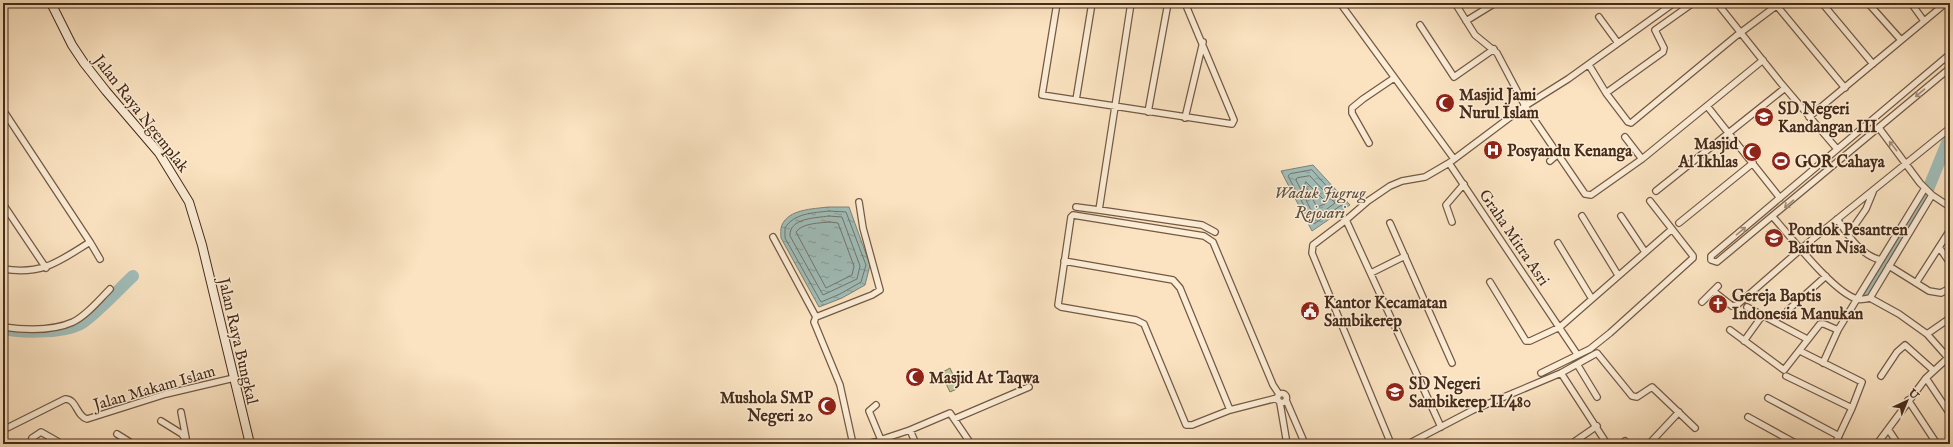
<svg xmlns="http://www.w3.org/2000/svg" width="1953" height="447" viewBox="0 0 1953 447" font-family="'IM FELL English',serif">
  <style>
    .park { fill: #bbc496; stroke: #817858 }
    .water { fill: url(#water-ripples); stroke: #7c8379 }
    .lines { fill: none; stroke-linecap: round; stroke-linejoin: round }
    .shore { stroke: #747469; stroke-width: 1 }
    .river { stroke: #a0bdb9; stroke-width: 12 }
    .street-casing { stroke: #745943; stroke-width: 8 }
    .secondary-casing { stroke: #472b19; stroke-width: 10 }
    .street { stroke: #fcedd7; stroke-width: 5.5 }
    .secondary { stroke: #fcedd7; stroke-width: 8 }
    .oneway { stroke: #a28c78 }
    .labels { text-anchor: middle; stroke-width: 3; stroke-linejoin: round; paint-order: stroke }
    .poi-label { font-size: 16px; font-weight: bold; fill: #472b19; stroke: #fcedd7; text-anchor: start }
    .street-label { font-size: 16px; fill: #472b19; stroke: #fcedd7 }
    .water-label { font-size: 17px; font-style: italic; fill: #5d5041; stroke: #fcedd7 }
  </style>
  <defs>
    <pattern id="water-ripples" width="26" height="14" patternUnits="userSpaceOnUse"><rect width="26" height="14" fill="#a0bdb9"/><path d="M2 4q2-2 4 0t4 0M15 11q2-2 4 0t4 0" fill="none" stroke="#849a96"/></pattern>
  </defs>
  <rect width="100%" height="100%" fill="#fbe3c1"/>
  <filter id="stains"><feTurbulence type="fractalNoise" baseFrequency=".005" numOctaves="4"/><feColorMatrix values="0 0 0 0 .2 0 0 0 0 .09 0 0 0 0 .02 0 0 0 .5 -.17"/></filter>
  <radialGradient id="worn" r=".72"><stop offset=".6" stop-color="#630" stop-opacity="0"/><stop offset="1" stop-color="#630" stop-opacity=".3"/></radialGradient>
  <path class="park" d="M950,368L959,388L950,392L941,373Z"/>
  <path class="water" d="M1313,165L1350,205L1312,231L1281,171Z
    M828,207H849L870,265L865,285L842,298L819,307L781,238C781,234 780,229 782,225C789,209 813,209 828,207Z"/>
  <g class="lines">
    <path class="shore" d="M1312,170L1343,204L1314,224L1288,176L1290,174Z
      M1310,176L1335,203L1316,217L1314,216L1296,180L1297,178Z
      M1306,182L1325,201V204L1317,207L1305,185Z
      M829,211L846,212L866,265L861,282L840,294L821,302L785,238V228C794,213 813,213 829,211Z
      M829,216L842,217L860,266L857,279L823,295L790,236C789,218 815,218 829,216Z
      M830,222L838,223L854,266L852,275L826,288L796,232C802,223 820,223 830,222Z"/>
    <path class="river" d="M1867,294L1910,220L1922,204L1947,143L1950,139
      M3,329C22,333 69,334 85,321C102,308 117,291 133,276"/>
    <defs>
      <path id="street" d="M1057,3L1042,95L1232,124L1234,120L1185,3
        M1131,3L1099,210L1202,225L1215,232
        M1340,3L1454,159
        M1455,3L1475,35L1497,53L1525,106L1585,194L1591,195L1642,159L1763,60
        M1717,3L1780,82L1837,149
        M1822,3L1873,64
        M1868,3L1901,40
        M1911,3L1924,21
        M1777,6L1845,88
        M1599,17L1618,43
        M1466,21L1492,5V3
        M1420,25L1454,77L1494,49
        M1950,54L1711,256V260L1717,262L1950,68
        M1589,65L1606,93L1628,122L1631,123L1736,36L1780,3
        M1606,93L1663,52L1664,48L1655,30L1693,3
        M1076,100L1092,3
        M1707,106L1780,198
        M3,110L90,242L100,259
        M1148,112L1168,3
        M1809,117L1946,3
        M1185,118L1203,42
        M1879,128L1920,183L1932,195L1950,207
        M1625,137L1642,159
        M1369,143L1352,113V108L1363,99L1394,78
        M1550,161L1558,154
        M1449,163L1577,354
        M1656,191L1785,88
        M3,204L46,268
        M1076,207L1099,210
        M1582,216L1618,275
        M1621,216L1645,252
        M1773,217C1790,236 1834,293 1857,299C1861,300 1866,299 1870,298
        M1837,219C1848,235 1861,256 1881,260
        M1346,220L1441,427
        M1452,222L1446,205L1464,184
        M1390,223L1452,363
        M1679,223L1753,163
        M1848,235L1866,209L1873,192
        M773,237L816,317
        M1558,243L1592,299
        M1939,247L1950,263
        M1064,261L1173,280L1180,288L1230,410
        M1889,266L1929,291L1941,293L1950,288
        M3,269C43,275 58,262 90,242
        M1371,273L1405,256
        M1490,282L1526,341H1530L1560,327L1672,229
        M1916,283L1950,230
        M1713,291L1732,306L1737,305L1809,242L1950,128
        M1870,298L1932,195
        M1870,298L1899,314L1927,334L1950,360
        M1702,302L1718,286
        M1747,307L1807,339
        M1788,310L1826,276
        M3,327C24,330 53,331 73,322C87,315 99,300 110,289
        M1730,330L1784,370L1820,324H1824L1838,330
        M1927,334L1950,318
        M1744,341L1762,316
        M1802,352L1862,382L1852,408L1835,444
        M1823,363L1838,330L1925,188
        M1577,364L1597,397
        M1541,373L1590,349L1610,333L1693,258V256L1650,201
        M1561,373L1607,444
        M1786,376L1852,408
        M1881,376L1897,352L1905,345L1933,370
        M1926,378L1950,414
        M1277.5 398a4.5 4.5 0 1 1 9 0a4.5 4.5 0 1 1-9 0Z
        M1277,398L1230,410L1192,425H1186L1144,324L1136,320L1061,307L1058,305L1071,217L1073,215L1204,236L1213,242L1273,385L1279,394
        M1768,398L1839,436
        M1286,400L1305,444
        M1908,400L1937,444
        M1280,403L1287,444
        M876,405L869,411L881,440
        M181,412L186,438
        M1748,417L1797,444
        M954,419L1029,387
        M161,421L182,434L188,444
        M1888,429L1898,444
        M3,430L65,399C77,399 76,416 87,419L166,394L234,378
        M910,430L916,444
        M117,434L133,444
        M30,444L32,438L41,432L62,444
        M853,444L840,385L814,322L816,317L872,295L880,290L863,228L859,202
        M868,444L910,430L950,413L971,444
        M1391,444L1312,253L1313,245L1346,220L1368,201L1390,186L1402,181L1425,177L1449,163L1525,106L1568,79L1674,3
        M1408,444L1473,410L1561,373L1597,353L1632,396L1637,397L1652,387L1695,428
        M1571,444L1597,426
        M1621,444L1625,441
        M1649,444L1679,412
        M1877,444L1926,378L1950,356"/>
      <path id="secondary" d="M51,3L72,45L84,63L106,91L159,153L189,202L202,245L250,444"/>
    </defs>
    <use href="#street" class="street-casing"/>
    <use href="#secondary" class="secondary-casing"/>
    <use href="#street" class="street"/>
    <use href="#secondary" class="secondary"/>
  </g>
  <defs><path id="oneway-shaft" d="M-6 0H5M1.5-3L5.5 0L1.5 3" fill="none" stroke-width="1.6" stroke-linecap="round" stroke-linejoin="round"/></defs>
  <g class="oneway">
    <use href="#oneway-shaft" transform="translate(1920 93) rotate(140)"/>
    <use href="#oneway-shaft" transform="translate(1893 146) rotate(-128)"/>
    <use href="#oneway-shaft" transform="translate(1789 204) rotate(140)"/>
    <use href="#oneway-shaft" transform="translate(1741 231) rotate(-40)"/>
  </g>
  <defs>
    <symbol id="mosque-disc" viewBox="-11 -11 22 22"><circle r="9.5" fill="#8f2418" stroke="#fcedd7"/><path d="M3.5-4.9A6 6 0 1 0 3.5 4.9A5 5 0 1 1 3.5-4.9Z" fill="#fff"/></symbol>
    <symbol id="school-disc" viewBox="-11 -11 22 22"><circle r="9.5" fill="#8f2418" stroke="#fcedd7"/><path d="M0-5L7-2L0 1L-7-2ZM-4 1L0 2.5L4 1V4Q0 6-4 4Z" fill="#fff"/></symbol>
    <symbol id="hospital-disc" viewBox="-11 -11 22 22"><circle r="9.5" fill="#8f2418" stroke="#fcedd7"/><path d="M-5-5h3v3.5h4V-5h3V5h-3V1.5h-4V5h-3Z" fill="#fff"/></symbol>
    <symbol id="stadium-disc" viewBox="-11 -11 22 22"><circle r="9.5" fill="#8f2418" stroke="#fcedd7"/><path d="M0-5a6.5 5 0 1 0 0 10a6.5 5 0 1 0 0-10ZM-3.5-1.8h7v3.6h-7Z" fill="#fff"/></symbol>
    <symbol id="church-disc" viewBox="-11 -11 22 22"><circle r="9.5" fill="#8f2418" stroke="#fcedd7"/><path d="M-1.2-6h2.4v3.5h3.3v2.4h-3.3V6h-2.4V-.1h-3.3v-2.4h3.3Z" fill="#fff"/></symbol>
    <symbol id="civic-disc" viewBox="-11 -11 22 22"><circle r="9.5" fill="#8f2418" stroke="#fcedd7"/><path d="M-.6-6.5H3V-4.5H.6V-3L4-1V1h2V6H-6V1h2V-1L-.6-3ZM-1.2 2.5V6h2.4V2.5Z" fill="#fff"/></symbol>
  </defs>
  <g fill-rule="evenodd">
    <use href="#mosque-disc" x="1434" y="92" width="22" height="22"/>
    <use href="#school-disc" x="1753" y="106" width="22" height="22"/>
    <use href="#hospital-disc" x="1482" y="139" width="22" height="22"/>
    <use href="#mosque-disc" x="1741" y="141" width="22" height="22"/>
    <use href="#stadium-disc" x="1770" y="150" width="22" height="22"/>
    <use href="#school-disc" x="1763" y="227" width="22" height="22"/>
    <use href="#church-disc" x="1707" y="293" width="22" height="22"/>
    <use href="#civic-disc" x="1299" y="300" width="22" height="22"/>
    <use href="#mosque-disc" x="904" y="366" width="22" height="22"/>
    <use href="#school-disc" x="1384" y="381" width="22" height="22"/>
    <use href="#mosque-disc" x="816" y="395" width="22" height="22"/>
  </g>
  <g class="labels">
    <g class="poi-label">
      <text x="1459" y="100">Masjid Jami<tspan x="1459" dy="18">Nurul Islam</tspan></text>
      <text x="1778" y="114">SD Negeri<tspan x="1778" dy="18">Kandangan III</tspan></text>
      <text x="1738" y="149" text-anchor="end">Masjid<tspan x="1738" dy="18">Al Ikhlas</tspan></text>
      <text x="1507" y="156">Posyandu Kenanga</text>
      <text x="1795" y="167">GOR Cahaya</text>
      <text x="1788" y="235">Pondok Pesantren<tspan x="1788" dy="18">Baitun Nisa</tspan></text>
      <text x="1732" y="301">Gereja Baptis<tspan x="1732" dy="18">Indonesia Manukan</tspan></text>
      <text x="1324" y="308">Kantor Kecamatan<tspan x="1324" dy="18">Sambikerep</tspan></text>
      <text x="929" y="383">Masjid At Taqwa</text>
      <text x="1409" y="389">SD Negeri<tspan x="1409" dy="18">Sambikerep II/480</tspan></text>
      <text x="813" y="403" text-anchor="end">Mushola SMP<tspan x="813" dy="18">Negeri 20</tspan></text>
    </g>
    <g class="street-label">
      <text transform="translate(142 113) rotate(52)" y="6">Jalan Raya Ngemplak</text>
      <text transform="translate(1515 237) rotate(56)" y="6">Graha Mitra Asri</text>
      <text transform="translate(239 341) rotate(77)" y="6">Jalan Raya Bungkal</text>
      <text transform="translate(154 387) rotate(-16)" y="6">Jalan Makam Islam</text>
    </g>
    <g class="water-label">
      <text x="1320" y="198">Waduk Jugrug<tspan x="1320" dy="20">Rejosari</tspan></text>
    </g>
  </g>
  <rect width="1953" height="447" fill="none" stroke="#fbe3c1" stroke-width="16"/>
  <rect x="4" y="4" width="1945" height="439" fill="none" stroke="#472b19" stroke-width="2"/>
  <rect x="8" y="8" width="1937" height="431" fill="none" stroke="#472b19"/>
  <g transform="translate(1907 401) rotate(44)" stroke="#fcedd7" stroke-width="3" paint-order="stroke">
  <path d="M0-3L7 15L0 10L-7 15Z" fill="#472b19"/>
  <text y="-6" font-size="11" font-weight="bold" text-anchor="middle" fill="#472b19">U</text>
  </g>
  <rect width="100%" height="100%" filter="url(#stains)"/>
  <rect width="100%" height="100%" fill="url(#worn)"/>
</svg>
